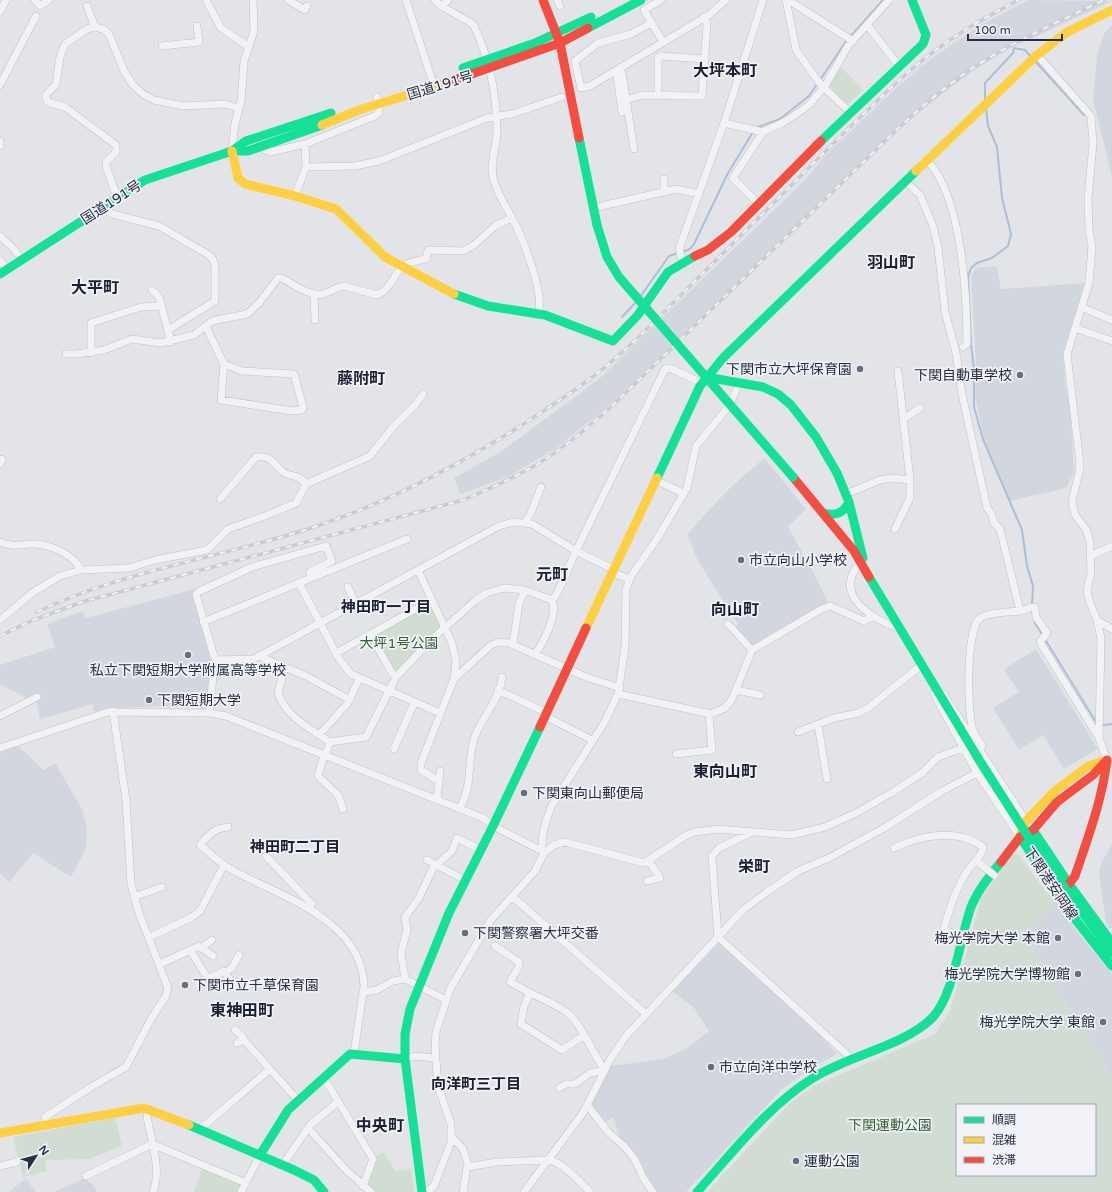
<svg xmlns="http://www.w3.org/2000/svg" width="1112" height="1192" viewBox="0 0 1112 1192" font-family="'Varela Round','Noto Sans JP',sans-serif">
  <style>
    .built { fill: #d2d7df }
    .green { fill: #d1dcd2; fill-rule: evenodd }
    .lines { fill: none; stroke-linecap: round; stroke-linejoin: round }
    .stream { stroke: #aebed6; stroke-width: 2 }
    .street-casing { stroke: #c0c2c6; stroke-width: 8 }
    .street { stroke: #f2f2f4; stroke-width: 7 }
    .fast { stroke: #16e098; stroke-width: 9 }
    .slow { stroke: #ffcf43; stroke-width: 9 }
    .jam { stroke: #f24e42; stroke-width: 9 }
    .rail-casing { stroke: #caccd0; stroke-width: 3.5 }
    .rail { stroke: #f0f2f8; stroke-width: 2; stroke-dasharray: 6; stroke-linecap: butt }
    .street-bridge-casing { stroke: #c0c2c6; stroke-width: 8; stroke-linecap: butt }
    .street-bridge { stroke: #f2f2f4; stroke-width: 7 }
    .fast-bridge { stroke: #16e098; stroke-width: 9 }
    .poi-dot { fill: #686e7d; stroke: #f0f2f8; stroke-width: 1.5 }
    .labels { text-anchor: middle; stroke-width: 3.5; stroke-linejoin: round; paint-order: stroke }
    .street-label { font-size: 14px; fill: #262f44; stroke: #f0f2f8 }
    .poi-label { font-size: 14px; fill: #262f44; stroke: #f0f2f8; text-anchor: start }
    .park-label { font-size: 14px; fill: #376132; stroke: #f0f2f8 }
    .neighbourhood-label { font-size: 15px; font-weight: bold; fill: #192034; stroke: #f0f2f8 }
    .quarter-label { font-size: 16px; font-weight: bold; fill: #192034; stroke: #f0f2f8 }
  </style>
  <rect width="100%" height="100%" fill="#e2e4e8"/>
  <path class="built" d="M1029,0L1112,1L1007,50L974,70L954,85L907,122L609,406L555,449L508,477L460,494L454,478L502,451L599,379L804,181L824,157L898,86L927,62L955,42L986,22Z
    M1112,25V176L1093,100L1097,55L1105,32Z
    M997,266L1001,289L1085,283L1063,351L1065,385L1070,404L1074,473L1066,488L1010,501L983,436L975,395L976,364L971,278L975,268Z
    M764,458L806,509L788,527L812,570L829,604L751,648L735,630L738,624L698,561L687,534L728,490Z
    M195,589L193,594L211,658L207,705L205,709L166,706L109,708L94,712L93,704L40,719L36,698L30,700L0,684V665L55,647L47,624L83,611L86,618Z
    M1036,649L1098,749L1064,769L1043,735L1019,750L993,708L1019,692L1004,669Z
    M17,745L44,770L55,763L82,809L87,828L86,848L71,877L33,853L9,882L0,874V753Z
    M1112,844V928L1109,929L1106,923L1099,872L1102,862Z
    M1057,902L1076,930L1112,974V1076L1025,935Z
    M719,943L815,1029L837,1054L810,1069L782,1089L686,1192H656L646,1177L640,1160L634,1151L620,1139L613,1117L604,1123L591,1105L610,1066L664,1059L687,1048L709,1031L694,1008L672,991Z
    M85,1178L95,1187L97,1192H54Z
    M26,1179L36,1192H9L25,1179Z"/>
  <path class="green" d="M842,68L863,90L849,103H846L831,88L830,84L839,70Z
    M429,604L440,624V629L397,672H394L374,638V634Z
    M1018,854L1047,893L1057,902L1025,935L1112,1076V1192H707L788,1105L814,1086L935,1034L950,1011L981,899L1011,855ZM957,1105H1095V1175H957Z
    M115,1118L122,1146L89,1159L45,1160L47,1171L23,1177L13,1137Z
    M384,1153L396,1172L411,1169L414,1192H375L369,1187L368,1180L377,1159L375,1156Z
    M205,1168L242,1185L238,1192H194L201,1171Z"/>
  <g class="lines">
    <path class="stream" d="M850,37L883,0
      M1035,61L1084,115
      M985,100V83L1013,53L1014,48L1025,50L1031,57
      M986,108L988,126L997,147L1002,198L1011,234L1008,246L992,258L977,263L971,268L968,277L971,344L974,369V407L983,439L1022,530L1027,566L1033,586L1032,605
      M756,129L758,127L780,119L809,96L847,40
      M682,252L690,249L694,244L728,173L753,132
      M640,297L669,256L678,253
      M622,317L636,302
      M1032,609L1035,623L1096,722
      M1103,725L1112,724"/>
    <defs>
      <path id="street" d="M35,0L40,6L49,0
        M206,0L221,28L249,47
        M288,0L305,10L307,6
        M406,0L434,86
        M435,0L441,6L448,0
        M557,0L560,6
        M661,0L644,10L663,42
        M786,0L796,50L821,85L850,112
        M788,0L853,41
        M87,6L95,27
        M441,6L473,24C489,57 497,96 497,133C496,149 489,165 494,181C499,198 511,214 518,230C526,248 545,297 538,314
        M0,12L6,0
        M651,23L631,34L598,43L575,61L581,88L590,86L709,15L726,0
        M867,25L899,66
        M162,46L199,42L197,26
        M1037,55L1091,116L1093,143L1088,199L1089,230L1092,246L1089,283L1067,354L1080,464L1079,473L1072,501L1075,515L1087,531L1090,543L1091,573L1087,590L1089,600L1097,620L1101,639L1099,738
        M621,67L634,149
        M617,76L622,112
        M0,85L36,16
        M658,95V58L661,56L705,59
        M626,100L642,95L702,96L707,24L704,17
        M724,123L763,132L782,123L798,113L809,105L825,86L848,46L889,0
        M0,141V146
        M265,150L270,152L305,144L375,116L379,113L377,97
        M232,151L235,123L241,102L244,61L254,31L253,0
        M928,161C962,199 967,294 967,344L963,347
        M306,167L355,166L379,161L487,118L512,114L562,97
        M906,182L920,195L933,226L938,247L945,312L956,353L962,394L980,476L987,508L991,513L994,523L1000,529L1020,611
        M664,191V179
        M295,196L306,167L305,144
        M117,197L106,166V162L116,152V145L65,107L50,103L46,99V95L56,84L60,57L65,44L87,29L95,27L103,29L109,34L124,71L133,85L143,94L154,100L183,106L225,104L239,108
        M759,204L733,178L763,132
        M103,207L112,214L159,226L209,255L213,260L215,266V301L168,330
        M593,208L676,189L699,194
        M0,236L14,249L22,260
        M0,260L7,270
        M683,262L679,249L724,123L763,0
        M152,290L159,297L171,342
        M314,294L315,320
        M1081,307L1112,320
        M206,327L224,364L221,400L292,411L302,410L303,407L294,374L242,371L224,364
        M1075,328L1112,341
        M91,353V323L141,307L162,306
        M66,354H76L104,350L132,339L161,343L194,335L212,321L247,314L259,303L278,278H282C293,284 310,297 323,294C331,292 336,287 344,286L377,295C390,290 393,276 402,267C408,261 418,261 426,259L428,250L463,251L474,245L495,226L512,218
        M903,419L920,408
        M0,464L2,459
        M655,480L683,493
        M846,494L880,480L892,478L910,480
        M220,499L256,457C271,455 273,463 282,471C290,478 298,473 306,484
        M525,522L530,515L541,487
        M895,529L910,498V480L898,371
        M0,542C11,547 19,545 31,544C47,543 74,554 81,570
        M1091,556L1112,546
        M861,562C831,592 870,619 898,628
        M418,570L452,643L456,662L454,679L421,763V770L438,781
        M611,572L629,579
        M299,583L338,657L351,674L440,713
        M348,587L356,604
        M551,600L555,597L562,583L576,551L665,369L670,368L702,383
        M0,620L32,593L60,576L81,570L129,568L155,560L207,550L228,529L265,516L296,503L306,484L370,456L392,428L415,405L423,394
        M1097,620L1112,629
        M203,622L407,539
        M728,624L752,650
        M370,634L392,673L396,677
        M513,643L519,604L525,590
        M336,653L432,600
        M259,656L306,676L350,700
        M215,660L254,659L499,526L513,522L532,524L576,551L613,569
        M285,667L278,693C286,717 311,729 330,742
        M454,679L491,645L500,642L509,643L586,677L620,688
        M498,690L547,713
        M736,690L760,695
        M618,694L711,714L725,708L732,699L752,650L820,610L830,606L864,621L872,617
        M934,694L977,773L1020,837
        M944,695L1028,824
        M209,713L215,660L196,594L200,591L252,567L326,546L332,561L310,572L311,578
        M0,716L37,697
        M545,716L592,740
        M818,725L827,779
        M798,732L834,718L858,713L868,708L919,667
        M319,735L348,703L359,679
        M0,748L108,712L209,713L226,716L483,818L493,826L542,851
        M978,748L982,746C979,741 975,735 973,730C967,712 966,632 979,619C986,612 1011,612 1021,611C1026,610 1029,607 1035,607L1036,617L1047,633L1040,642L1099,738L1107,760
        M394,749L414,703
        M676,754L712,750L709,714
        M324,756L318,776L338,795L343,809
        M325,756L330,742L366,737L396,677L433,638L476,600L487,593L504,588L525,590L552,600C558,614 544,642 535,654
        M437,800L440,771
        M459,809C473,788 467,762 474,739C481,718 500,700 502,677
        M228,827C215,828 208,835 200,845C211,854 221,865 234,871C282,897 362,920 364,986L354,1053
        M752,832L719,848L712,856L718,937L851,1058
        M894,848C921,835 958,828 983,847C984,854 972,864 968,870C956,888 950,907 944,928V930L962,937
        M544,853L554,845L565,842L644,863L685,836L694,832L718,829L791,835L825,827L856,813L893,792L922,773L938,757L963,748
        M266,856L312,904L309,909
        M427,860L465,880
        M647,881L660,878L649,861
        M134,897L162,887
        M513,897L646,1014
        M150,937L192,917L200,911L224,865
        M495,946L519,962V966L510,982L530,993
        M201,948L212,940
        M190,950L208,979L224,971L234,986L268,982
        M160,964L199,946L213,956
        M225,972L232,968L239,955
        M405,979L401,953L407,930L405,917L419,898L433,868L452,851L457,838L481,850
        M364,992L377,990L393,981L405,979L446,1000
        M235,1030L241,1035L244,1040
        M583,1036L562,1050L521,1024L524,1006L530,993C541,998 562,1007 571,1016C584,1029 593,1055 605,1070
        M237,1043L244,1040L295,1097
        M405,1059L415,1056L436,1058
        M324,1078L373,1159L363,1186
        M559,1088L566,1084H575L590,1073L605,1070
        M588,1106L608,1132L626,1148L635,1160L644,1179L653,1192
        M149,1109L147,1117C151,1140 162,1170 153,1192
        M47,1124L45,1117L91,1087L126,1067L151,1019L166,996L168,988L139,913L131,884L126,800L113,711
        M308,1128L345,1169L371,1192
        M199,1130L269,1070
        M451,1136L463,1149L469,1167
        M286,1160L310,1125L338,1102
        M0,1166L17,1162
        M86,1176L152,1144L246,1183
        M241,1192L260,1155
        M427,1192L434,1186L451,1142V1124L438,1086L435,1046L436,1032L450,989L490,921L535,871L544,853C538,844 547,817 551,807L604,723L618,694L625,648L626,589L631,576L657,539L687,488L696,446L729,406L739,384
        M463,1192L467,1167L497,1162L548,1160C561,1160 581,1183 590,1192
        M524,1192L583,1113L611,1058L626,1036L743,910L767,892L798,871L829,858L884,828L942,791L977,773"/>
    </defs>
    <use href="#street" class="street-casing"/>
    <use href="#street" class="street"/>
    <path class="fast" d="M588,28L641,0
      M463,68L535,43L591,17
      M579,138L597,225
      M821,141L923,44L926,35L912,0
      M232,151L246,141L331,113
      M0,274L145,180L232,151H248L322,125
      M454,294L488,306L545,315L613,341L637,316L668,272L695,256
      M706,377L763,387L778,394L791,405L816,437L837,473L849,502C843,514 835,516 823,513
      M657,478L700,386L723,358L916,171
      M849,502L863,558
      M869,577L978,758
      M1033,830L1069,884L1112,943
      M1020,837L1075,919L1112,966
      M189,1125L294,1170L314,1180L324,1192
      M260,1155L288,1110L350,1054L405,1059
      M422,1192L405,1059V1034L410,1009L449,913L493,826L540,727
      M697,1192C733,1152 768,1106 813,1078C849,1055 904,1046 932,1018C954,996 960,937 971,907C978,890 989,876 1001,862"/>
    <path class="slow" d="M322,125L359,110L449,82
      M232,151L238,178L245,184L295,196L336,209L385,257L454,294
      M916,171L1037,55L1067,32L1112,10
      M586,628L657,478
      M1020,836L1026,821L1056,790L1088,766L1104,761
      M0,1133L144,1108L189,1125"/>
    <path class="jam" d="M543,0L560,43L579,138
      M449,82L560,43L588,28
      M695,256L708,250L731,232L821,141
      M793,477L854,551L869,577
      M540,727L586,628
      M1001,862L1020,837L1033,830L1057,802L1093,775L1107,760
      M1069,884L1075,876C1088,838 1102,800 1107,760"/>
    <defs>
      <path id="rail" d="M37,612C127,569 226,557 320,525C411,494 497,444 576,389C621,358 659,317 698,278C746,231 793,183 841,136C879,99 917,60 962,32C980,20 1000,10 1019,0
        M0,636L31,621L82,602L463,500C489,489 516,477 541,462C565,447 588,427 609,409L887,139C914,113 943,88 974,67C1015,41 1060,21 1104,0"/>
    </defs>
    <use href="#rail" class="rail-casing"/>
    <use href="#rail" class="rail"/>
    <defs>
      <path id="street-bridge" d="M979,863L994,875"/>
    </defs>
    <use href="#street-bridge" class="street-bridge-casing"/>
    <use href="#street-bridge" class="street-bridge"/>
    <path class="fast-bridge" d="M597,225L607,257L619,277L793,477
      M978,758L1034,846L1112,953"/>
  </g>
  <g class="poi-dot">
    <circle cx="860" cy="369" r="4"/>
    <circle cx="1020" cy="375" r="4"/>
    <circle cx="741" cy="560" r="4"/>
    <circle cx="188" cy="655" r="4"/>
    <circle cx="149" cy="700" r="4"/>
    <circle cx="524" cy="793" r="4"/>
    <circle cx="465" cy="933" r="4"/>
    <circle cx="1058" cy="938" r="4"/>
    <circle cx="1078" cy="974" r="4"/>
    <circle cx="185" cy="985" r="4"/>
    <circle cx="1103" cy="1022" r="4"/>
    <circle cx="711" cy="1067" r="4"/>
    <circle cx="796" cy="1161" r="4"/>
  </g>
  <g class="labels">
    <g class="street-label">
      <text transform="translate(440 85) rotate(-17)" y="5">国道191号</text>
      <text transform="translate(111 202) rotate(-33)" y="5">国道191号</text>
      <text transform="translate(1051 883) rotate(56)" y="5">下関港安岡線</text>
    </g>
    <g class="poi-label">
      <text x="852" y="374" text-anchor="end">下関市立大坪保育園</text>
      <text x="1012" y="380" text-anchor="end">下関自動車学校</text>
      <text x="749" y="565">市立向山小学校</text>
      <text x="188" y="675" text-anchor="middle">私立下関短期大学附属高等学校</text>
      <text x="157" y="705">下関短期大学</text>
      <text x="532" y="798">下関東向山郵便局</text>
      <text x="473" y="938">下関警察署大坪交番</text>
      <text x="1050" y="943" text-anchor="end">梅光学院大学 本館</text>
      <text x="1070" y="979" text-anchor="end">梅光学院大学博物館</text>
      <text x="193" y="990">下関市立千草保育園</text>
      <text x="1095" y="1027" text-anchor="end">梅光学院大学 東館</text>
      <text x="719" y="1072">市立向洋中学校</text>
      <text x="804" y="1166">運動公園</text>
    </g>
    <g class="park-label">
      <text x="399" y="648">大坪1号公園</text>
      <text x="890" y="1130">下関運動公園</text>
    </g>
    <g class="neighbourhood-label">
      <text x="386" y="612">神田町一丁目</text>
      <text x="295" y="852">神田町二丁目</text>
      <text x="476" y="1089">向洋町三丁目</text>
    </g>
    <g class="quarter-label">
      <text x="725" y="76">大坪本町</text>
      <text x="891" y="268">羽山町</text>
      <text x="95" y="293">大平町</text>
      <text x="361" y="384">藤附町</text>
      <text x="552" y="580">元町</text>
      <text x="735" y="615">向山町</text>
      <text x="725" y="777">東向山町</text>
      <text x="754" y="872">栄町</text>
      <text x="242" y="1016">東神田町</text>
      <text x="380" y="1131">中央町</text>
    </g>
  </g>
  <rect x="956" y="1104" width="140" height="72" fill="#f0f2f8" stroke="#9fa4b0"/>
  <rect x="964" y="1117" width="20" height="6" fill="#16e098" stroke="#9fa4b0"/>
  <text x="992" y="1124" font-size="12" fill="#262f44">順調</text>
  <rect x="964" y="1137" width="20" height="6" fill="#ffcf43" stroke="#9fa4b0"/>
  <text x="992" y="1144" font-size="12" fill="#262f44">混雑</text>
  <rect x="964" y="1157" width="20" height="6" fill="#f24e42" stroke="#9fa4b0"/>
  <text x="992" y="1164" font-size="12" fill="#262f44">渋滞</text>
  <g transform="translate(36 1156) rotate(54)" stroke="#f0f2f8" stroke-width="3" paint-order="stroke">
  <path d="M0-3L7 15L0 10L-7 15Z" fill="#262f44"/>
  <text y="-6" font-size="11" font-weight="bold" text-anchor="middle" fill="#262f44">N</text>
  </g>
  <path d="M968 34v6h94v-6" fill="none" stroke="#262f44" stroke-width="2"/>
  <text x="974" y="34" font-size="12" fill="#262f44" stroke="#f0f2f8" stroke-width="3" paint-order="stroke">100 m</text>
</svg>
